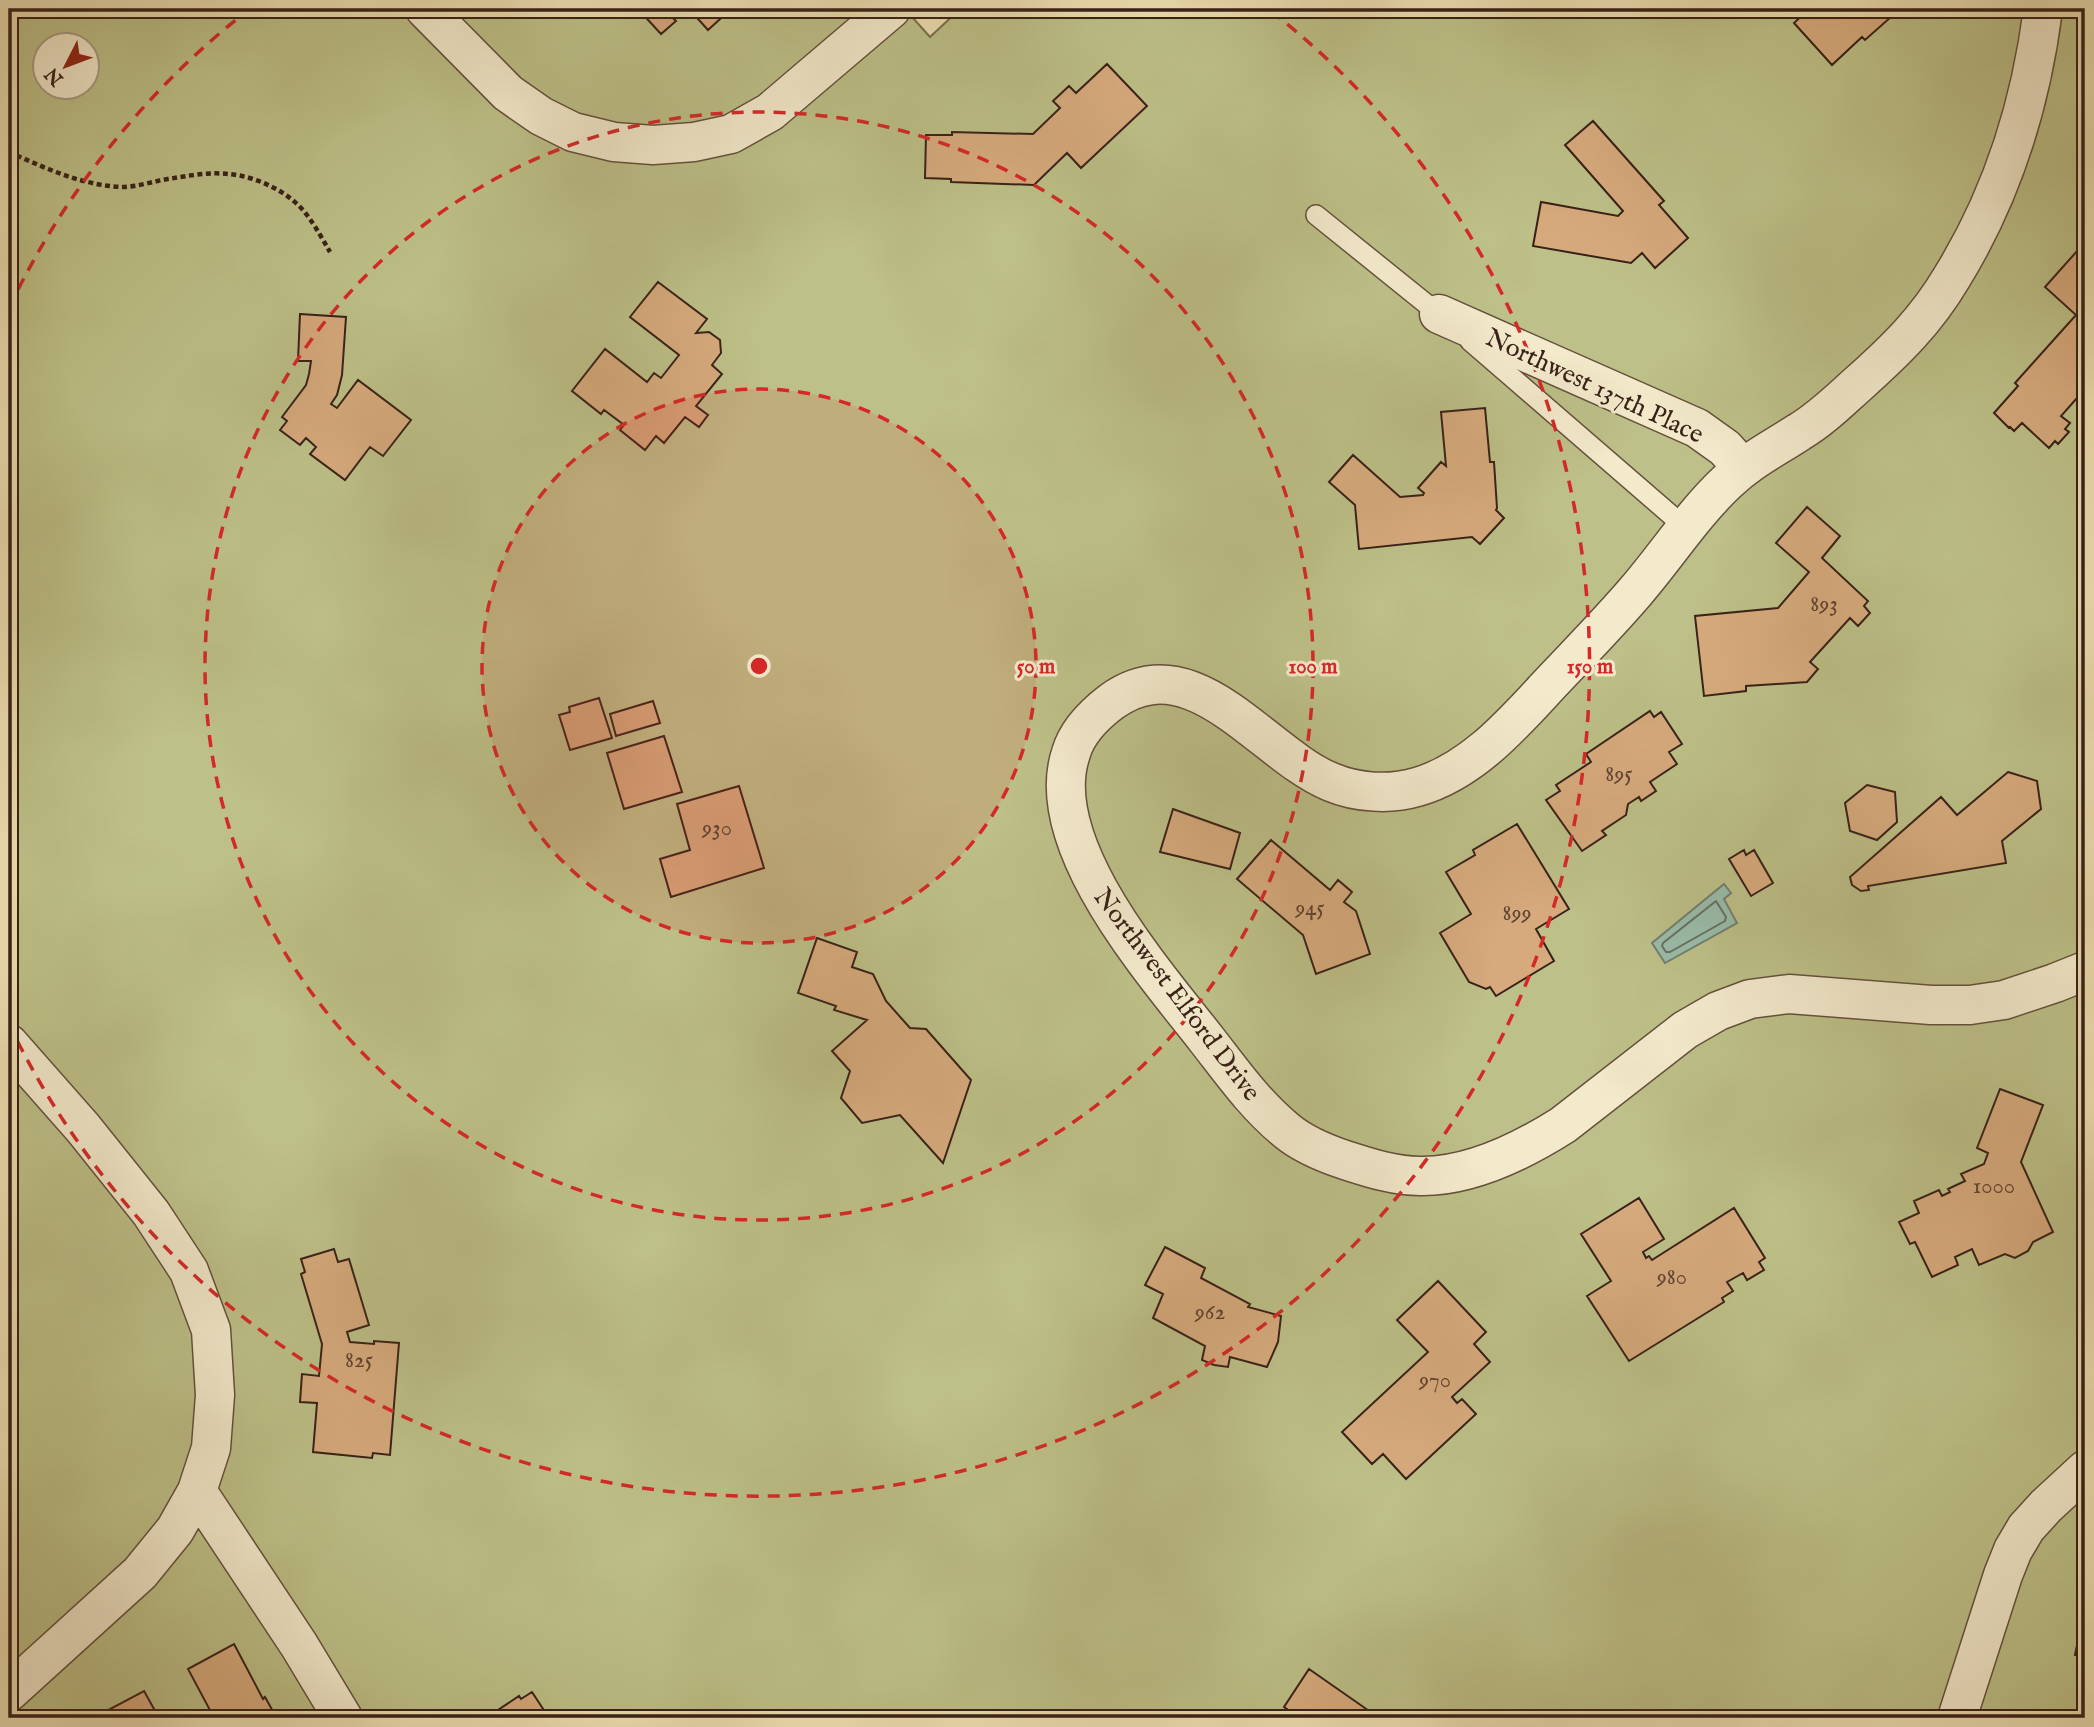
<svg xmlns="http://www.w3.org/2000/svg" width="2094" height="1727" viewBox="0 0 2094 1727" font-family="'IM FELL English',serif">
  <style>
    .green { fill: #bdc088; stroke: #7a7050; stroke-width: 2; fill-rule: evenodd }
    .water { fill: #99bdaa; stroke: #727f70; stroke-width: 2 }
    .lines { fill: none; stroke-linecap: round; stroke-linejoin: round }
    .shore { stroke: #686f61; stroke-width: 2 }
    .building { fill: #d6aa7d; stroke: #382118; stroke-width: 2 }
    .service-casing { stroke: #65503e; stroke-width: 22 }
    .minor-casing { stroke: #65503e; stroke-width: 41 }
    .path { stroke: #382118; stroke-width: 4.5; stroke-dasharray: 5 3.5; stroke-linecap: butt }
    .service { stroke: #f3eacc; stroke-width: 19 }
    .minor { stroke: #f3eacc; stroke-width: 38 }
    .ring { fill: none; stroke: #d62828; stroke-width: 3.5; stroke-dasharray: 12 9 }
    .labels { text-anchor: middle; stroke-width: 6; stroke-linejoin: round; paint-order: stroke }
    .number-label { font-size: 23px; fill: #604331 }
    .street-label { font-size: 26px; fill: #382118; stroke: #f3eacc }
    .centre { fill: #d62828; stroke: #f3eacc; stroke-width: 3.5 }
    .ring-label { font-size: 21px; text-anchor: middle; font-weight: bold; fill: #d62828; stroke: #f3eacc; stroke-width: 6; stroke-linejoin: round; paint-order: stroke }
  </style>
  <rect width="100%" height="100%" fill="#ecdfb1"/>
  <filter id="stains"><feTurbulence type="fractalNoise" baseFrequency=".00286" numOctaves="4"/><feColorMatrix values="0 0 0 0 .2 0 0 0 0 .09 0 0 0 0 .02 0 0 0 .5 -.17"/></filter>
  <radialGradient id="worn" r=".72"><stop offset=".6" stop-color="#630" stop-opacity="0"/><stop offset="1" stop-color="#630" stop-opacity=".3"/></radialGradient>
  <path class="green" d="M9,9H905L930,37L960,9H2085V1718H9ZM46,46H88V88H46Z"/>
  <path class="water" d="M1724,884L1731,893L1724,899L1737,923L1665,963L1652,943Z"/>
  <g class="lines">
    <path class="shore" d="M1716,901L1726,917L1725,921L1670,952H1666L1662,946L1663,943Z"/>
  </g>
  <path class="building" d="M638,9H680L672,17L676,21L661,34Z
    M689,9H731L708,30Z
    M1809,9H1900L1865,40L1862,37L1832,65L1794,23Z
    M1107,64L1147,106L1081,168L1067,153L1034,185L951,182V179L925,178L926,135H952V132L1033,134L1060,108L1053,101L1069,86L1076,93Z
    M1593,121L1664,201L1659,205L1688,238L1655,268L1642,253L1631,263L1533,246L1541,202L1618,216L1623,211L1565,145Z
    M2078,250L2085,256V389L2061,416L2070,423L2065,429L2069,432L2058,444L2055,441L2049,448L2022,423L2014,431L2010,427L2009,428L1994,413L2018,386L2015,383L2076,315L2045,287Z
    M658,282L707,319L696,333L709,332L720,340L721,353L712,365L722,374L696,406L708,415L699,427L685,417L664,443L656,436L645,450L620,430L624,425L604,410L601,414L572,391L605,349L647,382L654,373L661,378L679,355L630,317Z
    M300,314L346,317L342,375L337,395L331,404L337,408L358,380L411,420L383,456L370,447L345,480L310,454L316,447L306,438L300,445L280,430L287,421L282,417L306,385L309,374L311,361H298Z
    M1485,408L1490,462H1494L1497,508L1496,510L1504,518L1480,544L1472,537L1359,549L1355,505L1329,482L1353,455L1400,497L1423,495L1424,493L1418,488L1441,462L1446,466L1441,412Z
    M1807,507L1840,536L1822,558L1868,601L1864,606L1870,613L1858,626L1850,618L1810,662L1818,669L1807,682L1746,686V691L1704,696L1695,616L1778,608L1809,572L1776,543Z
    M599,698L612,738L570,750L559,715L570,712L569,707Z
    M653,701L660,723L616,736L610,714Z
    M1650,711L1654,717L1661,712L1682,744L1669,752L1677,764L1650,782L1656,791L1641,801L1639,797L1628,804L1626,815L1602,831L1606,835L1582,851L1546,800L1560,791L1556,785L1591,762L1586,754Z
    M664,736L682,792L624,809L607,753Z
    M2008,772L2037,781L2041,809L2002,841L2006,863L1868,886L1869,890L1861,891L1852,885L1850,877L1941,797L1957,815Z
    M1867,785L1895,792L1897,822L1877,840L1850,831L1845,803Z
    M739,786L764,868L671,897L660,859L690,850L677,804Z
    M1173,809L1240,833L1230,869L1160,852Z
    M1517,824L1569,909L1536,929L1554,961L1496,996L1490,987L1486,989L1469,982L1440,933L1471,914L1446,872L1475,855L1473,850Z
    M1271,840L1330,890L1338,880L1352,892L1344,902L1356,911L1370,954L1316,974L1303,935L1237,879Z
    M1744,850L1746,855L1754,850L1773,883L1751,896L1729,859Z
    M817,938L857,952L852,967L873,974L886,1001L910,1028L926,1029L971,1080L943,1163L900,1115L862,1123L841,1098L850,1071L832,1051L867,1020L834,1010L836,1006L798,993Z
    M2000,1089L2043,1105L2021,1162L2053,1232L2033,1242L2028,1251L2015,1258L2005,1254L1979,1265L1972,1249L1955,1257L1958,1265L1932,1277L1915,1242L1910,1244L1899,1222L1919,1213L1914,1201L1939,1190L1942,1196L1950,1192L1948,1189L1965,1181L1961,1174L1984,1164L1988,1153L1977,1148Z
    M1639,1198L1664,1239L1643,1252L1646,1258L1649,1256L1652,1260L1734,1208L1765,1258L1759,1262L1764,1270L1747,1280L1743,1273L1727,1282L1733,1291L1722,1298L1724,1302L1629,1361L1587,1296L1611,1281L1581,1234Z
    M1165,1247L1205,1268L1201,1278L1250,1304L1248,1307L1281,1316L1278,1342L1267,1367L1230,1357L1228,1367L1214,1365L1202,1360L1205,1346L1153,1318L1163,1294L1145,1285Z
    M334,1249L338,1262L349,1259L369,1325L347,1332L350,1342L374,1344V1341L399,1343L390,1455L373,1453L372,1458L313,1452L317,1403L300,1402L302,1374L319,1376L322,1344L301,1274L305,1272L301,1259Z
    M1438,1281L1486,1332L1474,1344L1490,1362L1452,1397L1457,1403L1462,1399L1476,1414L1406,1479L1383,1454L1372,1464L1342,1432L1428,1352L1397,1320Z
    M2082,1621H2085V1657L2075,1655Z
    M234,1644L263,1699L265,1697L275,1715L273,1716L274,1718H187L201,1711L204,1716L211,1712L188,1669Z
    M1309,1669L1372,1713L1369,1718H1300L1284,1707Z
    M144,1691L159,1718H96L95,1717Z
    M532,1692L549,1718H486L519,1696L521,1699Z"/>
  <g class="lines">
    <defs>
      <path id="service" d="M1316,215L1445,319
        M1470,341L1686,528"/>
      <path id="minor" d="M425,9L508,93L541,116L573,132L614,142L653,145L694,142L731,134L770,112L891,9
        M2043,9C2031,103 2002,196 1952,277C1926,321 1896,350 1858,384C1840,400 1821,419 1799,432C1773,449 1750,460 1727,482C1693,514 1667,555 1636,591C1607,625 1576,656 1546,688C1510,727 1470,772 1417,787C1390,795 1357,793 1331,782C1262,754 1193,642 1111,702C1094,715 1077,732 1071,753C1040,844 1155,973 1207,1040C1232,1072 1255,1105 1287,1131C1304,1145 1324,1153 1345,1160C1370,1168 1394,1176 1420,1176C1470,1177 1522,1151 1563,1125L1685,1030L1718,1011L1750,999L1789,994L1931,1005H1970L2004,1000L2055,983L2085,971
        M1439,314L1697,428L1725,448L1742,467
        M9,1044L83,1128L151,1213L189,1271L211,1330L215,1395L211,1448L197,1491L299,1645L343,1718
        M9,1692L140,1573L175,1530L197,1491
        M1957,1718L2003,1575L2013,1550L2026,1528L2046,1506L2085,1470"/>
    </defs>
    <use href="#service" class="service-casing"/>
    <use href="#minor" class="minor-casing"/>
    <path class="path" d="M9,152C45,168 81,185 121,187C139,187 157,180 174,178C192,175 211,172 228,174C256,176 290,192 307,215C316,227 323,240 330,252"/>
    <use href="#service" class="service"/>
    <use href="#minor" class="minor"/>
  </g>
  <circle cx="759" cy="666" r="277" fill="#d62828" fill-opacity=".12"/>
  <g class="ring">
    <circle cx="759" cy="666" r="277"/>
    <circle cx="759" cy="666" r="554"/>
    <path d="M9 308A831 831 0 0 1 247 11M1271 11A831 831 0 1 1 9 1024"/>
  </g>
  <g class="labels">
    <g class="number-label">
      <text x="1824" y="611">893</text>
      <text x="1619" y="781">895</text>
      <text x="717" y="835">930</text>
      <text x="1310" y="915">945</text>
      <text x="1517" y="920">899</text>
      <text x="1994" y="1193">1000</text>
      <text x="1672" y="1284">980</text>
      <text x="1210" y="1319">962</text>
      <text x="359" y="1367">825</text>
      <text x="1435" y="1387">970</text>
    </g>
    <g class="street-label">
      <text transform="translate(1595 385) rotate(25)" y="9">Northwest 137th Place</text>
      <text transform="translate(1178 994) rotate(53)" y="9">Northwest Elford Drive</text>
    </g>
  </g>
  <circle cx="759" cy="666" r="10" class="centre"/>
  <g class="ring-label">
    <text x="1036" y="673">50 m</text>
    <text x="1313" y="673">100 m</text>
    <text x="1590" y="673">150 m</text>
  </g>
  <rect width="2094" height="1727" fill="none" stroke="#ecdfb1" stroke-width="35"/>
  <rect x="10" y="10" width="2073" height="1706" fill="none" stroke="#382118" stroke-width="3.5"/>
  <rect x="18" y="18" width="2059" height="1692" fill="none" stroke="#382118" stroke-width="2"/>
  <g transform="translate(66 66) rotate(228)"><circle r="33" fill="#f3eacc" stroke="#a89a84" stroke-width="2"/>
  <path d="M0-5L12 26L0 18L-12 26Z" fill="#8f2418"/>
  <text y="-10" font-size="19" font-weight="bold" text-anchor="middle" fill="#382118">N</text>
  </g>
  <rect width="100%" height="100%" filter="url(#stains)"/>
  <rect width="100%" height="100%" fill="url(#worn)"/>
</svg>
